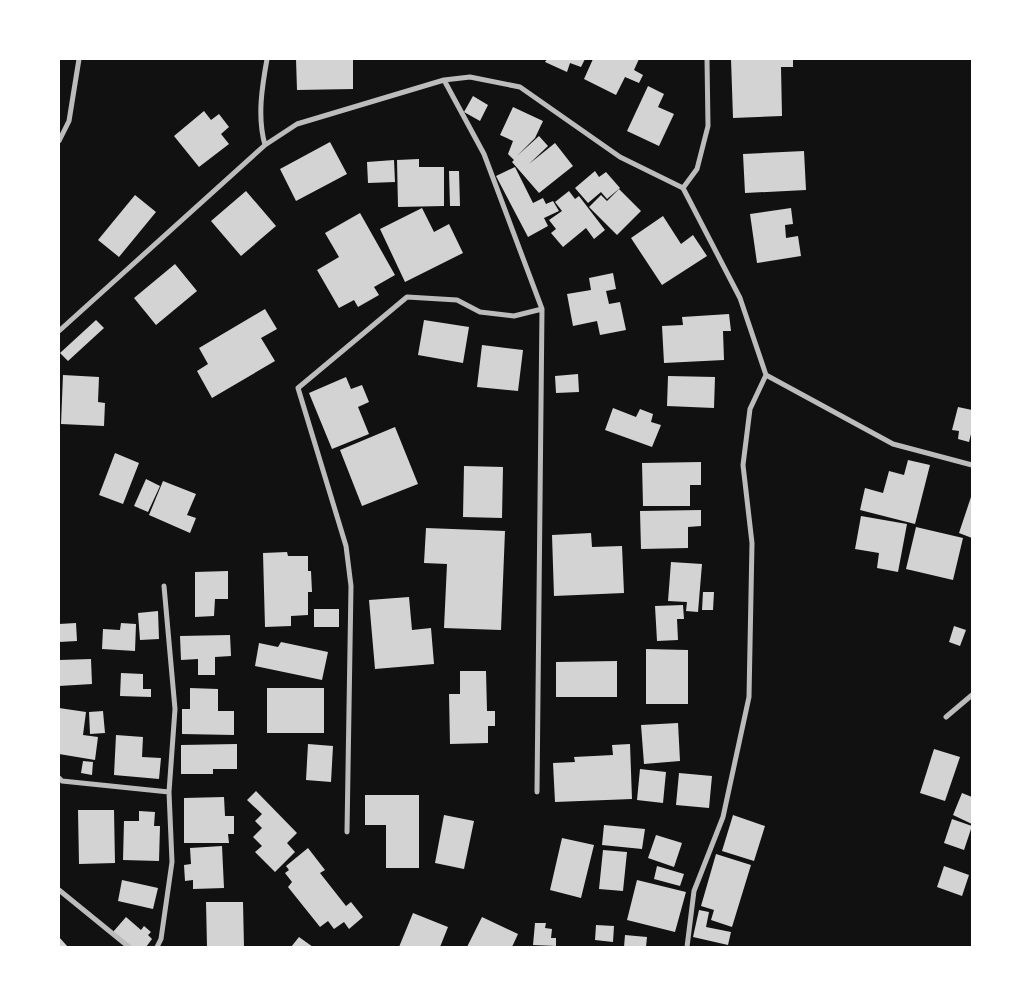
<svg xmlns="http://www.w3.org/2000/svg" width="1031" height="1006" viewBox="0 0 1031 1006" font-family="'PT Sans',sans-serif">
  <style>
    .building { fill: #d3d3d3 }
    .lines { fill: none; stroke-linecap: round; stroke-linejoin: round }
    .minor { stroke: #bcbcbc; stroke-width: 5 }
  </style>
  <rect width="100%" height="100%" fill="#111"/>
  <path class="building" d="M296,59H353V89L297,90Z
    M547,59H585L581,67L570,63L567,72L545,62Z
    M593,59H639L634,70L643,75L639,83L625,77L616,95L584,79Z
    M731,59H793V67H781L782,116L733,118Z
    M648,86L664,94L658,107L674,114L659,146L627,131Z
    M473,96L488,105L480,121L464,112Z
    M513,107L543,121L535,138L517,156L539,136L548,146L529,164L555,143L573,166L539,193L512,162L514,160L508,154L513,141L500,135Z
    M204,111L211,120L219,114L229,127L221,134L229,144L199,167L174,136Z
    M330,142L347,174L296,201L280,169Z
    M804,151L806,190L745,193L743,154Z
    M419,159V167H444V206L398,207L397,160Z
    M394,160L395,182L368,183L367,162Z
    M515,167L533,203L543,198L546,204L553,201L559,211L544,218L548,226L528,237L496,176Z
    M449,171H459L460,206H450Z
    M595,171L599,177L606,172L620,188L607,199L601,192L588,203L575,188Z
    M619,189L641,211L617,235L589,207L601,195L607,201Z
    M246,191L276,226L241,256L211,221Z
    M569,191L575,199L579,196L605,230L594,239L586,228L563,247L551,233L556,229L549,220L562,211L555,202Z
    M135,195L156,212L119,257L98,240Z
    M422,208L434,232L449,224L463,253L405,282L380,229Z
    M791,208L793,224L785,225L786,238L798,236L801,256L757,263L750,214Z
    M360,213L395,275L374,287L379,295L358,307L354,300L339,308L317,270L339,257L325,233Z
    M663,216L681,244L693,235L707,256L662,285L631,238Z
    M175,264L197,291L156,325L134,298Z
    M613,273L616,289L606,291L609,304L620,302L626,330L600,335L597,321L573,326L567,294L591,290L589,278Z
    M265,309L277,329L261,338L275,361L212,398L197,371L208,364L199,348Z
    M729,314L731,331H723L724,360L664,363L662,326L683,325L682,317Z
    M96,320L104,328L68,361L60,353Z
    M424,320L469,327L463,363L418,355Z
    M482,345L523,350L518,391L477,387Z
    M578,374L579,392L556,393L555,376Z
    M63,375L99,377L98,402L105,403L104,426L61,424Z
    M668,376L715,377L714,408L667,406Z
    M346,377L351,389L362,385L369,402L358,407L369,434L332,449L309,393Z
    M958,407L972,410V430L969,442L958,439L959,431L952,430Z
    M613,408L636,417L640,409L653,414L651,422L661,425L652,447L605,430Z
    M395,427L418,484L362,506L340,450Z
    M115,453L139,463L123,504L99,495Z
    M908,460L930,465L915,524L860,510L865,488L883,493L889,471L904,475Z
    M701,462V485H690V506H643L642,463Z
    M464,466L503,467L502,518L463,517Z
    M146,479L160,486L148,512L134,506Z
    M163,481L196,494L187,515L196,518L190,533L149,515Z
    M972,494V538L959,533Z
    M701,510V526L688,527V548L641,549L640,511Z
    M861,516L907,524L898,572L877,568L879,553L855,549Z
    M916,527L963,538L953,580L906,569Z
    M426,528L505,531L501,630L444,628L447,564L424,563Z
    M591,533L592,547L622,546L624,593L554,596L552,535Z
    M287,552L288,556H308V571H311L312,592H308V615L291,616V626L265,627L263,553Z
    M671,562L702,564L698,612L686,611L687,602L668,601Z
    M228,571V599H215L214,616L195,617V572Z
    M703,592H714L713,610H702Z
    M409,597L412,630L431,628L434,664L375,669L369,600Z
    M683,605L684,619H677L678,640L657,641L655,606Z
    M314,609H339V627H314Z
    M158,611L159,639L140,640L138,613Z
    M76,623L77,641L59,642V624Z
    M121,623L136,624L135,651L102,649L103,629L120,630Z
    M954,626L966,630L960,646L949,642Z
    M230,635L231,656L215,657V675H198V659L181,660L180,636Z
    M281,642L328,652L322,680L255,666L259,643L278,647Z
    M646,649L688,650V704H646Z
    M91,659L92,684L59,686V660Z
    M617,661V697H556V662Z
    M460,671H486L487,711H495V726H488V743L450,744L449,694H460Z
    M121,673L143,674V689H151V697L120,696Z
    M190,688L218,689V711H234V735L182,734V709H190Z
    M267,688H324V733H267Z
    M59,708L86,712L83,735L98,737L95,760L59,754Z
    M103,711L105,733L90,734L89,712Z
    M678,723L680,761L644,764L641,725Z
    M116,735L143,737L142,757L161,758L159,779L114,775Z
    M237,744V769H213V774H181V745Z
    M308,744L333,746L331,782L306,780Z
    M630,744L632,799L555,802L553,763L575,762L574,757L613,755L612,745Z
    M934,749L960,757L945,801L920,793Z
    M83,761L93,762L92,775L81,773Z
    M640,769L666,772L663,803L637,800Z
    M679,773L712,776L709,808L676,805Z
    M256,791L297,833L287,843L295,852L275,872L255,852L262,846L253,837L262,828L255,821L262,814L247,800Z
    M962,793L972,797V824L953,815Z
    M365,795H419V868H386V825H365Z
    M224,797L225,816H234V834H228L229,843H184V798Z
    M78,810H114L115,863L79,864Z
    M139,811L155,812L154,826H160L159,861L123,860L124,821H139Z
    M444,815L474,821L464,869L435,863Z
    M733,815L765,826L754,861L722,851Z
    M952,819L972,826L964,850L944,843Z
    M604,825L645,829L642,849L602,845Z
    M656,835L682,843L674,867L648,858Z
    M562,838L594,845L581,898L550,890Z
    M222,846L224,888L193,889V880L185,881L184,865L191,864L190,848Z
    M308,848L325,870L320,873L346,906L351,902L363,917L349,929L344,922L334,929L328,921L320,927L288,887L292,882L285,873L289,870L286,866Z
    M603,850L627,852L623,891L599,889Z
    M716,854L751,865L732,927L711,920L714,910L701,906Z
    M657,866L684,874L680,886L654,879Z
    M944,866L969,875L962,896L937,887Z
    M122,880L158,888L153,909L118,901Z
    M637,880L686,892L675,932L627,920Z
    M206,902H243L244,947H207Z
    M699,910L709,912L706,927L731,932L728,945L693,937Z
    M413,913L448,927L440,947H399Z
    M126,917L141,930L144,926L151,932L148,935L152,939L146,947H131L113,932Z
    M482,917L518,934L512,947H467Z
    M535,923H546L545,928L552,929L551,938H556V946L533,945Z
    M596,925L614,926L613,942L595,940Z
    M625,935L647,937L646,947H624Z
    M59,937L68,947H59Z
    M299,937L313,947H291Z"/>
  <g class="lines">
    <path class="minor" d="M444,80L484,154L542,309L537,792
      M59,141L69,121L79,59
      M265,145C257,117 262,87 267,59
      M683,188L697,169L708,126L707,59
      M59,331L265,145L297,124L444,80L470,77L520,87L620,157L683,188L740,298L766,375L893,444L972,465
      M946,717L972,695
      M59,778L62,781L169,792
      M347,832L351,586L346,546L298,388L407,297L457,300L480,312L514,316L542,309
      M59,890L129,947
      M157,947L161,939L172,862L169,792L175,709L164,586
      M687,947L694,891L723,817L749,697L752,543L743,465L750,409L766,375"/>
  </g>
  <rect width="1031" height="1006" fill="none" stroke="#ffffff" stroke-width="120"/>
</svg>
